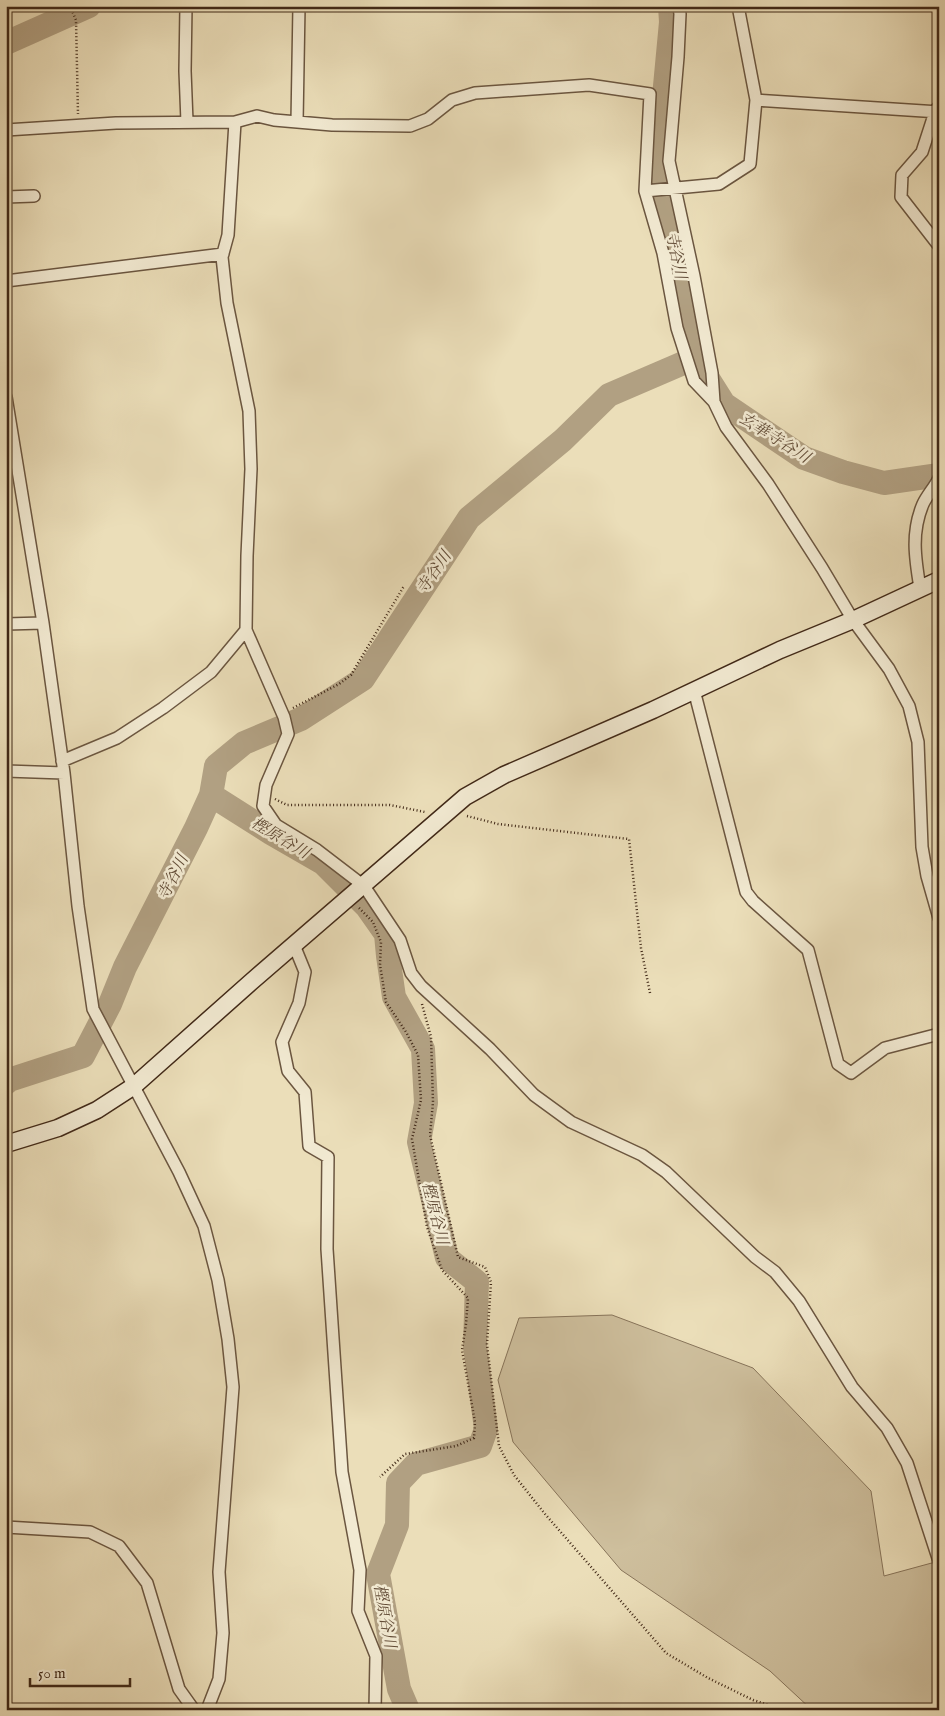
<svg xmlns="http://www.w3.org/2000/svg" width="945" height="1716" viewBox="0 0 945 1716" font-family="'IM FELL English','Noto Serif JP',serif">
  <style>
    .green { fill: #cebf9d; stroke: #87745a }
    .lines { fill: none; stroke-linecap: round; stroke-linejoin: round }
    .stream { stroke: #847057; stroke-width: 4 }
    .river { stroke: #b1a082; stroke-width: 24 }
    .street-casing { stroke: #6b5640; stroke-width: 14 }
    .secondary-casing { stroke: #402817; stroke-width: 19 }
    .path { stroke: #402817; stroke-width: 2.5; stroke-dasharray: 1 2.5; stroke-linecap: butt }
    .street { stroke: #f2ead2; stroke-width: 11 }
    .secondary { stroke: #f2ead2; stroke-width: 16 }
    .labels { text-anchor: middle; stroke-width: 5; stroke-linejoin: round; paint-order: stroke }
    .water-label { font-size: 16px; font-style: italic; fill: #624c37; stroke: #f2ead2 }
  </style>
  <rect width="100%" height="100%" fill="#ebdeb9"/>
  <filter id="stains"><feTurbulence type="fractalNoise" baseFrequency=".004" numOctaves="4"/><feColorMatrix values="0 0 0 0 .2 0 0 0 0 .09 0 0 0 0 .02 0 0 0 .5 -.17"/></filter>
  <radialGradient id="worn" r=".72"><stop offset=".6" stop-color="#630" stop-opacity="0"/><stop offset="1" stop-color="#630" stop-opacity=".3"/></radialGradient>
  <path class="green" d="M612,1315L753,1368L871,1491L884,1576L939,1561V1710H812L770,1671L621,1570L513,1442L498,1380L519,1318Z"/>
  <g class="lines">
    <path class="stream" d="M396,1710L399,1689"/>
    <path class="river" d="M670,6L671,22L657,171L680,261L695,358L724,404L804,458L843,472L884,483L939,475
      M6,43L89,6
      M211,795L271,833L323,863L367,907L386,934L388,956L394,997L423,1049L426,1103L419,1142L447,1258L477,1282L475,1346L486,1429L480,1446L416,1464L398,1483L397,1525L378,1574L399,1689L408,1710
      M6,1083L9,1080L83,1056L110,1004L125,967L196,828L211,795L216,766L244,743L301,719L363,679L469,518L563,440L609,395L695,358"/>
    <defs>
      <path id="street" d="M186,6L185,71L187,122
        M679,6L680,14L678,57L669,161L694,276L712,373L714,402
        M738,6L756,100
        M938,107L935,112L922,152L902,175L901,197L939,246
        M235,122L228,235L222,257L227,303L249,411L251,469L247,556L246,630L284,717L288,734L266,785L263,806L276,825L317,850L364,886L400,940L411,973L421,986L490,1049L534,1095L571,1122L642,1155L666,1172L755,1257L775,1272L799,1301L852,1387L887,1428L907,1463L939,1561
        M297,122L299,6
        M6,130L116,123L235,122L257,116L274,120L332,125L410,126L428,119L452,100L475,93L589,85L650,94L645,191L663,253L677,328L694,381L714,402L726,427L768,484L822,568L853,620L889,669L909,706L918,742L922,847L927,876L939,918
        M645,191L719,184L750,164L756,100L939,112
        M6,197L34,196
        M6,281L223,254
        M6,397L43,623L64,773L78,906L93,1009L179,1172L204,1226L218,1280L228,1339L233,1387L219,1572L223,1633L219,1679L207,1710
        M920,588C915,558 911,532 923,504C927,495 935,487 939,478
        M6,624L43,623
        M694,690L746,892L753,901L808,950L838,1064L851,1073L885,1048L939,1034
        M62,761L117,738L163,708L211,672L246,630
        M6,771L64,773
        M294,945L305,972L299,1003L282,1042L288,1071L305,1092L309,1146L328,1157L327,1249L342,1472L360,1570L358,1611L376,1656L375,1710
        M6,1527L90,1532L119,1546L147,1583L179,1689L194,1710"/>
      <path id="secondary" d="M6,1144L58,1128L97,1110L134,1086L251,982L465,797L504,775L653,710L780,650L853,620L939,580"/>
    </defs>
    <use href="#street" class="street-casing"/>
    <use href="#secondary" class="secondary-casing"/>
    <path class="path" d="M70,6L76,20L78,114
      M293,708L339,684L351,675L404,586
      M275,799L287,805H390L425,812
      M467,816L498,824L629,839L641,948L650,993
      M359,908L373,922L381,942L380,965L386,1002L406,1032L418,1055L421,1100L412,1139L427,1227L442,1270L468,1298L466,1324L462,1350L475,1422L474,1438L456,1446L405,1454L380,1477
      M422,1004L431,1037L433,1102L430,1135L458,1257L485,1267L491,1282L487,1344L499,1446L514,1475L545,1514L666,1653L708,1678L753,1700L772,1706L776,1710"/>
    <use href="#street" class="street"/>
    <use href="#secondary" class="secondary"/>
  </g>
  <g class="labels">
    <g class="water-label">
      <text transform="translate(677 255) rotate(78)" y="6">寺谷川</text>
      <text transform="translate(775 437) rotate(32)" y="6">玄華寺谷川</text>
      <text transform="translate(433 572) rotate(-56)" y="6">寺谷川</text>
      <text transform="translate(281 837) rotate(31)" y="6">樫原谷川</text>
      <text transform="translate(172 877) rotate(-64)" y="6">寺谷川</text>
      <text transform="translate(436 1213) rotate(76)" y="6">樫原谷川</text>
      <text transform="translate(386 1616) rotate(80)" y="6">樫原谷川</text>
    </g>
  </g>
  <rect width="945" height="1716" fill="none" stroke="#ebdeb9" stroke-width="25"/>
  <rect x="8" y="8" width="930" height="1701" fill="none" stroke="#402817" stroke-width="2.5"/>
  <rect x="12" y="12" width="920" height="1691" fill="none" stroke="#402817"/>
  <path d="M30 1678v8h100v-8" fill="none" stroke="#402817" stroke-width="2.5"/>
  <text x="38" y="1678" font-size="15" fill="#402817" stroke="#f2ead2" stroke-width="4" paint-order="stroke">50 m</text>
  <rect width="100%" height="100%" filter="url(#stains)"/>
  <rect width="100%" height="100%" fill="url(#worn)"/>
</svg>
